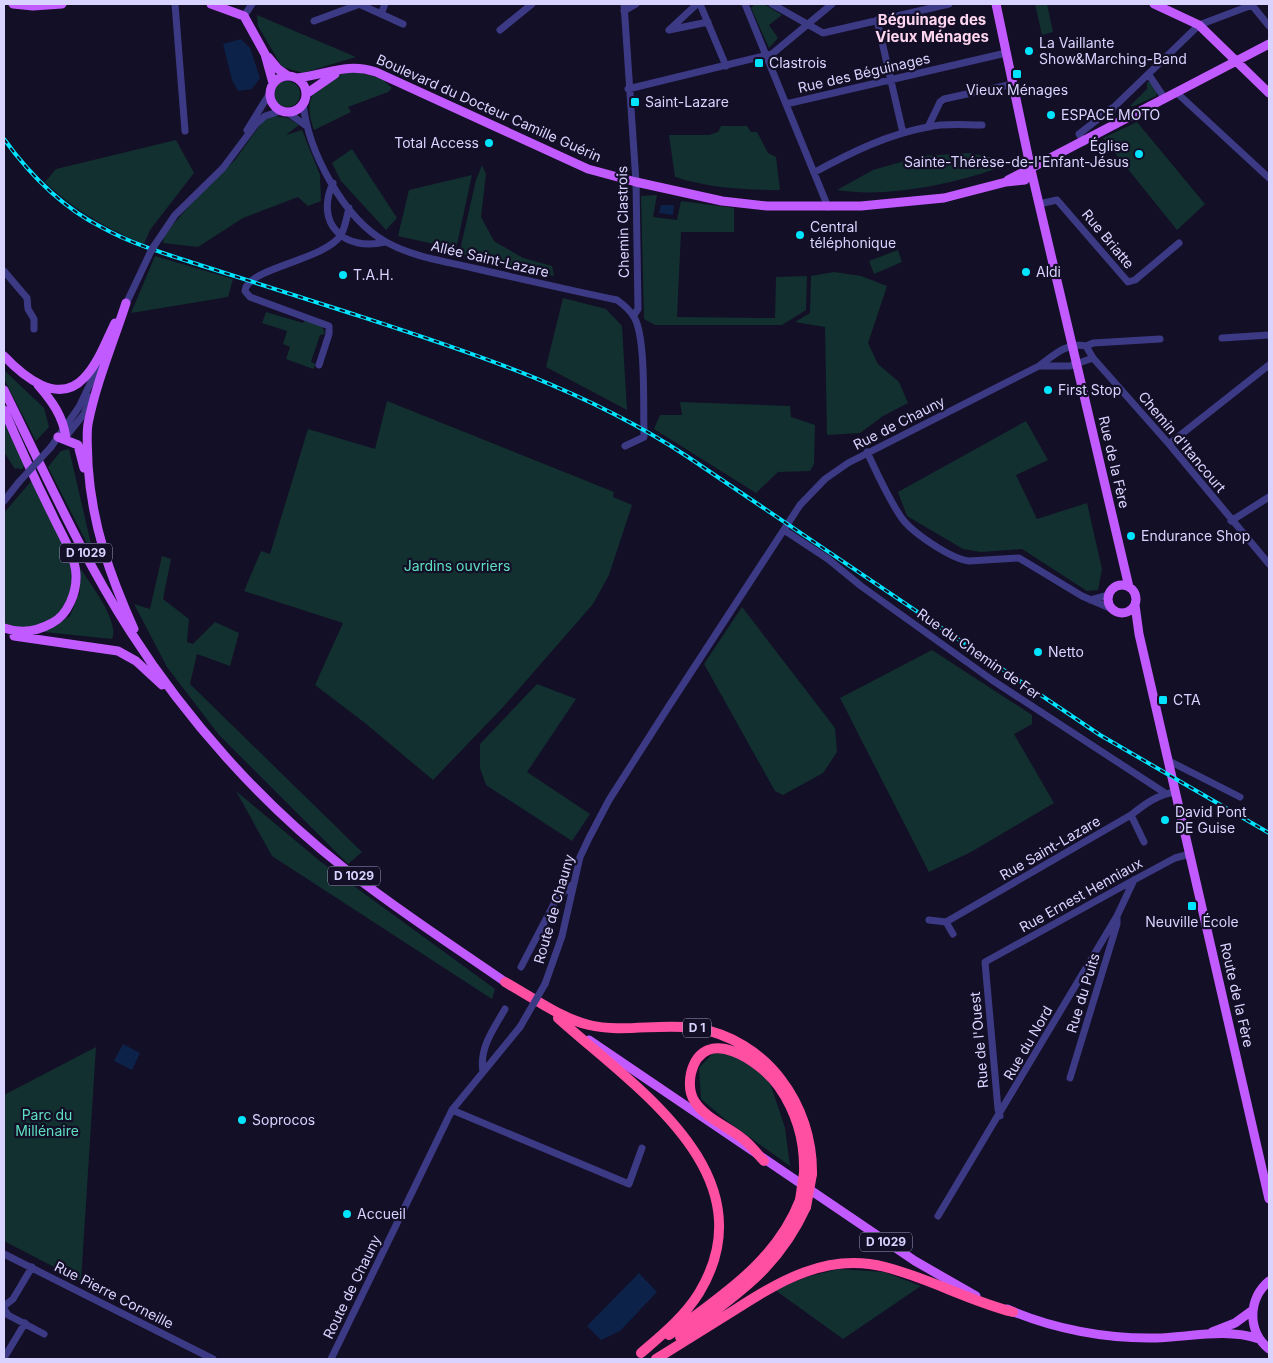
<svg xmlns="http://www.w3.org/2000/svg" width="1273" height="1363" viewBox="0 0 1273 1363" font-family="Inter,sans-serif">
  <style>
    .green { fill: #12302f }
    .water { fill: #0c2248 }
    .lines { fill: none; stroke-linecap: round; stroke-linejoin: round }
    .minor { stroke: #3d3a85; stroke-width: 7 }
    .major { stroke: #c25bff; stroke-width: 9 }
    .highway { stroke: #ff4fa3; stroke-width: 10 }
    .rail-casing { stroke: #00e5ff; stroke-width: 4 }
    .rail { stroke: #130f26; stroke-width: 2; stroke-dasharray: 5.5; stroke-linecap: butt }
    .minor-bridge { stroke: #3d3a85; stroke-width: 7 }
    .highway-bridge { stroke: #ff4fa3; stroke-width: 10 }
    .poi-dot { fill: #00e5ff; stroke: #130f26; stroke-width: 2 }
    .labels { text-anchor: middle; stroke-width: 4.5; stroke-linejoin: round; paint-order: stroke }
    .shield { fill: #130f26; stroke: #9e99be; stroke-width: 1 }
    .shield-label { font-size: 12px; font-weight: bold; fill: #d9d4ff }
    .poi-label { font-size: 14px; fill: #d9d4ff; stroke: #130f26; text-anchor: start }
    .street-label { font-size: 14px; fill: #d9d4ff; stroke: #130f26 }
    .park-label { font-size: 14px; fill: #5fe0c0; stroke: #130f26 }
    .neighbourhood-label { font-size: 15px; font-weight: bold; fill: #ffd6f0; stroke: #130f26 }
  </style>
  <rect width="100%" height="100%" fill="#130f26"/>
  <path class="green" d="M755,4H764L782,15L769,25L778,38L769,48L751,8Z
    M1035,4H1047L1053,32L1042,35Z
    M257,15L356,57L303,73L282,67L258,26Z
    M353,70L382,79L392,88L388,92L348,107L351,112L314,130C300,93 320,80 353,70Z
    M274 94a13 13 0 1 1 26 0a13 13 0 1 1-26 0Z
    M1147,82H1150L1157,92L1156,96L1134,106H1130L1147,89Z
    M273,116L288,118L299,125L286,135L302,130L320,175L321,201L308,206L298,197L243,218L198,247L163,243L164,235L196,198L235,160L265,118Z
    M1137,122L1205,204L1177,230L1103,138Z
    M721,126H747L751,132H757L768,153L776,157L780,190C745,190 709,188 675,177L669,135H709L718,132Z
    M176,140L194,173L150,230L144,244C106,228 74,210 45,182L56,169Z
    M352,149L397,218L386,230L341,181L332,163Z
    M969,153L994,158L995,169C950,185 884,198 837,190L873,170L922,156Z
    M482,165L486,174L481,217L494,241L523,258L552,266L554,276L459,254L476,180Z
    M472,175L456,249L398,236L409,190Z
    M657,195L653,217L677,220L681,201L734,208V232H681L677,317L775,318L776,277L807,276L806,310L782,325H655L644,319L641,196Z
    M898,250L902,262L874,274L869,261Z
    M155,256L233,279L228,297L131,313Z
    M834,272L861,276L887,286L868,343L878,364L899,382L908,403L883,416L860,433L827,435L825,327L795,322L810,313L811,276Z
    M563,298L606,309L622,326L627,410L546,367Z
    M266,312L303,323L305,320L322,326L325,334L320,335L311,362L316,364L313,369L286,359L290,347L283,344L287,331L262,323Z
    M4,370L44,408L49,427L36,441L4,379Z
    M387,401L614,492L613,497L632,505L609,575L593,604L505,705L433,780L365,723L315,685L343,623L244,591L261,551L270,554L308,429L375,449Z
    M680,402L790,406L791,417L815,425L814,464L810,471L778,472L756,493L654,429L660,415H682Z
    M4,413L26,464L21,470L18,468L15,469L4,452Z
    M1026,421L1048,460L1016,475L1037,519L1087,503L1102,569L1098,590L1087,591L1022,549L981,552L963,549L907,516L898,492Z
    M69,449L94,557L48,467L61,451Z
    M33,479L72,563C78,595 59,628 23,628C17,628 10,626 4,624V513Z
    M162,556L171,559L163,599L189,619L187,642L193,644L215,622L239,633L230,666L197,654L190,684L362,852L348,864L219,735L167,667L134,604L150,609Z
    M80,568C90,583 120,622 112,639L44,632L70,616L80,591Z
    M742,607L835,728L837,752L823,773L783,795L775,791L704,664Z
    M932,650L1032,715V724L1014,734L1054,803L971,852L929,872L840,698Z
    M537,684L576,699L527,772L590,814L572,841L486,785L480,768V744Z
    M236,791L321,862L495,989L492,999L272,856Z
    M96,1047L81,1281L4,1241V1095Z
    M713,1053L733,1054L768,1077L785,1128L790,1166L727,1121L701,1099L699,1068Z
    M839,1269L884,1272L921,1286L843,1339L775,1290L806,1277Z"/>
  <path class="water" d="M241,39L250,48L260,78L252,89L238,91L232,80L223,44Z
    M661,205H674L673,215L659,213Z
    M123,1044L140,1053L132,1070L114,1061Z
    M639,1273L657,1292L620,1331L601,1340L587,1326Z"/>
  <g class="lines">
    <path class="minor" d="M175,4L185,131
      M359,4L403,24
      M624,4L636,182L638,309L634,315
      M697,4L669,30L708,22
      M700,4L726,66
      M745,4L828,207
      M772,4L823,33L949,4
      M1251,4L1269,26
      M624,11L636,4
      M381,14L385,4
      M244,16L252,4
      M877,20L903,133
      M314,21L360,4
      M500,30L532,4
      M1149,75L1165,99
      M628,89L772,54L832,4
      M1177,93L1269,178
      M303,103C308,151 343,218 386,242C413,257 444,261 473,268C521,279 569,290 617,300C624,305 630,310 634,317C646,337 643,404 644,430V437L625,446
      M786,104L1006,53
      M287,112L305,125
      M1116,125L1110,116L1113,108L1199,25L1252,5
      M928,127L940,102L944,99L1013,84
      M247,130L270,93
      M1084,142L1079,134L1112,108
      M815,172C850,153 888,134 928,127C945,123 964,125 982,125
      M333,183C314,224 345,252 385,242
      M1039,204L1057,200L1128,282L1135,280L1179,243
      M154,246L175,215L223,168L256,124L265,116L281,111
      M4,271L27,298L28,309L34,319V329
      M125,306L151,251
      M1222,338L1269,335
      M1086,346L1093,343L1160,339
      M319,365L329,334V326L250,297L245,291L246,287C256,267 325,259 341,235C345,228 347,216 349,208
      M1039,366H1070L1093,358
      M63,440L84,414L91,397
      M1169,444L1269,365
      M51,447L79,407L102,359
      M867,452C877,473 888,498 901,517C911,532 951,559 969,561L1019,558L1082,596L1112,609
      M4,501L19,482
      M1231,521L1269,497
      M784,530L828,559L861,586L992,680L1165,793
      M1090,600L1109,595
      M1169,761L1240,797
      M1131,815L1144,842
      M929,920L946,922L953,934
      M946,922L1131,815C1145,804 1158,794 1176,792
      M521,967L557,898L572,885
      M545,984L562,936L580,857L589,838L609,800L667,709L800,505L825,479L848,463L1039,366C1054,355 1067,342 1086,346L1093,358L1169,444L1269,564
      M483,1072C479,1048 493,1030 505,1009
      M1070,1078L1117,924V916
      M452,1110L629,1184L642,1148
      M1000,1116L998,1109L985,962L1134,880L1175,858L1190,854
      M938,1216L1117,916L1134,880
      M4,1254L213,1359
      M4,1306L13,1299L32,1267
      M4,1309L8,1315L44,1334
      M4,1358L25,1323
      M331,1359L452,1110L520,1027"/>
    <path class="major" d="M13,4L33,6L62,4
      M211,4L244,16L265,54L273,83
      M996,4L1031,170L1129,587
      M1154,4L1199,25L1269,93
      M268,57L278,69L288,76
      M270 94a18 18 0 1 1 36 0a18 18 0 1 1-36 0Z
      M297,78C327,75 346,62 376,72L588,169L636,182L722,201L767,206H861L944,198L1006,182L1025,180L1031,170
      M306,94L335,74
      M1008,180L1269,44
      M126,303C113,343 96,383 88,424C86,437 88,452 88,465C92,525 110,576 134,629
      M4,356C23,376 58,406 84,378C98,364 106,341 115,323
      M38,385C52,401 63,416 66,438
      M4,390C44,471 81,555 130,631C187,720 261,803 344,868C397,910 455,947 511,986
      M4,410C19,445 35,480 52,514C60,532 75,555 76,574C77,592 68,615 52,623C36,632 21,634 4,628
      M58,437L78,445L84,468
      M1108 599a14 14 0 1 1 28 0a14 14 0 1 1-28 0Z
      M1135,605L1139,634L1269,1199
      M14,636L118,651L136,661L162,685
      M589,1040L915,1261L976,1296
      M1269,1281C1248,1299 1247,1331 1269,1349
      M1007,1309C1053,1329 1106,1339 1156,1338C1190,1337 1227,1328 1259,1339
      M1212,1332L1235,1323L1253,1310"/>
    <path class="highway" d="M505,982C532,997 560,1018 589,1025C622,1033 661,1023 695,1028C767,1039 813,1105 812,1174
      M558,1018C633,1086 771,1174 699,1293C684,1317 662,1335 641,1353
      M764,1161C757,1154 751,1145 743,1139C729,1127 705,1118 695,1102C689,1093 689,1083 691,1073C704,1022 762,1062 779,1087C797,1113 805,1143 804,1173
      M669,1335C721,1296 776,1262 800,1200
      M680,1337C733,1297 777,1271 806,1207
      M656,1359C682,1343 707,1327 733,1311C780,1281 827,1252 885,1267C929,1278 969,1301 1013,1312"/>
    <defs>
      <path id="rail" d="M4,139C30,175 63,208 103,228C134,245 169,255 203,266C253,282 303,298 353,314C470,352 585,389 688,457L1100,735L1269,833"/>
    </defs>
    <use href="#rail" class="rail-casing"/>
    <use href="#rail" class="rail"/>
    <path class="minor-bridge" d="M151,251L154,246
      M19,482L51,447
      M520,1027L545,984"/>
    <path class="highway-bridge" d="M800,1200L804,1173
      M806,1207L812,1174"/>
  </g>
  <g class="poi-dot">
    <circle cx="1029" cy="51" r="5"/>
    <rect x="754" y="58" width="10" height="10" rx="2.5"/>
    <rect x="1012" y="69" width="10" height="10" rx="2.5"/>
    <rect x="630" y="97" width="10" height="10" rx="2.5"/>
    <circle cx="1051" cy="115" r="5"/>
    <circle cx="489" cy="143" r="5"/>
    <circle cx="1139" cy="154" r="5"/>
    <circle cx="800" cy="235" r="5"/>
    <circle cx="1026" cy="272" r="5"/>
    <circle cx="343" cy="275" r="5"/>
    <circle cx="1048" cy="390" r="5"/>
    <circle cx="1131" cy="536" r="5"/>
    <circle cx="1038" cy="652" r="5"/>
    <rect x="1158" y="695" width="10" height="10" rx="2.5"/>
    <circle cx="1165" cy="820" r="5"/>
    <rect x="1187" y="901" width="10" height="10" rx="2.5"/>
    <circle cx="242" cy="1120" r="5"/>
    <circle cx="347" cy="1214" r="5"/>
  </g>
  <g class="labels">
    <g class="shield">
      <rect x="60" y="543.5" width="52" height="19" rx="4"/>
      <rect x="328" y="866.5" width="52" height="19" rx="4"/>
      <rect x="683" y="1018.5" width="28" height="19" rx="4"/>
      <rect x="860" y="1232.5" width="52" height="19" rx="4"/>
    </g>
    <g class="shield-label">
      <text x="86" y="557">D 1029</text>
      <text x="354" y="880">D 1029</text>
      <text x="697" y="1032">D 1</text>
      <text x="886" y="1246">D 1029</text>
    </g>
    <g class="poi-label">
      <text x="1039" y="48">La Vaillante<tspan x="1039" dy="16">Show&amp;Marching-Band</tspan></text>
      <text x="769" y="68">Clastrois</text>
      <text x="1017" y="95" text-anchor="middle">Vieux Ménages</text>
      <text x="645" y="107">Saint-Lazare</text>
      <text x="1061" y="120">ESPACE MOTO</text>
      <text x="479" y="148" text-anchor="end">Total Access</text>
      <text x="1129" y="151" text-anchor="end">Église<tspan x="1129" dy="16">Sainte-Thérèse-de-l'Enfant-Jésus</tspan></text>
      <text x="810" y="232">Central<tspan x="810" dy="16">téléphonique</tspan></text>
      <text x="1036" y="277">Aldi</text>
      <text x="353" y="280">T.A.H.</text>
      <text x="1058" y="395">First Stop</text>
      <text x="1141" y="541">Endurance Shop</text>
      <text x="1048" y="657">Netto</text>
      <text x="1173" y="705">CTA</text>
      <text x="1175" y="817">David Pont<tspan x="1175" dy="16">DE Guise</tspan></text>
      <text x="1192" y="927" text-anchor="middle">Neuville École</text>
      <text x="252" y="1125">Soprocos</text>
      <text x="357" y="1219">Accueil</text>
    </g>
    <g class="street-label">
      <text transform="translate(864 73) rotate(-13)" y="5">Rue des Béguinages</text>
      <text transform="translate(489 108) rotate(24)" y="5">Boulevard du Docteur Camille Guérin</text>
      <text transform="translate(623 222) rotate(-91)" y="5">Chemin Clastrois</text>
      <text transform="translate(1108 239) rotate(50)" y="5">Rue Briatte</text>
      <text transform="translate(490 259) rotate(13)" y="5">Allée Saint-Lazare</text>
      <text transform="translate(899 423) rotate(-27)" y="5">Rue de Chauny</text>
      <text transform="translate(1182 442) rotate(50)" y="5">Chemin d'Itancourt</text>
      <text transform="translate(1114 462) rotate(77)" y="5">Rue de la Fère</text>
      <text transform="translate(979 654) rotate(35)" y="5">Rue du Chemin de Fer</text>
      <text transform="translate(1050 848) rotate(-30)" y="5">Rue Saint-Lazare</text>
      <text transform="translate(1081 895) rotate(-29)" y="5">Rue Ernest Henniaux</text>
      <text transform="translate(554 909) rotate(-74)" y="5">Route de Chauny</text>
      <text transform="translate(1083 993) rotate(-73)" y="5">Rue du Puits</text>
      <text transform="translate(1237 995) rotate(77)" y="5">Route de la Fère</text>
      <text transform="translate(979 1040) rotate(-95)" y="5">Rue de l'Ouest</text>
      <text transform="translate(1028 1043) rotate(-60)" y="5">Rue du Nord</text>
      <text transform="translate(352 1287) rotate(-64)" y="5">Route de Chauny</text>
      <text transform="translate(114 1295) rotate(27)" y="5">Rue Pierre Corneille</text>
    </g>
    <g class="park-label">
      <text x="457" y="571">Jardins ouvriers</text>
      <text x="47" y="1120">Parc du<tspan x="47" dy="16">Millénaire</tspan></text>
    </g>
    <g class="neighbourhood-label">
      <text x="932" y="25">Béguinage des<tspan x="932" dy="17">Vieux Ménages</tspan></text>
    </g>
  </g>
  <rect width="1273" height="1363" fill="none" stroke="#d9d4ff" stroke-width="10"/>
</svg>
